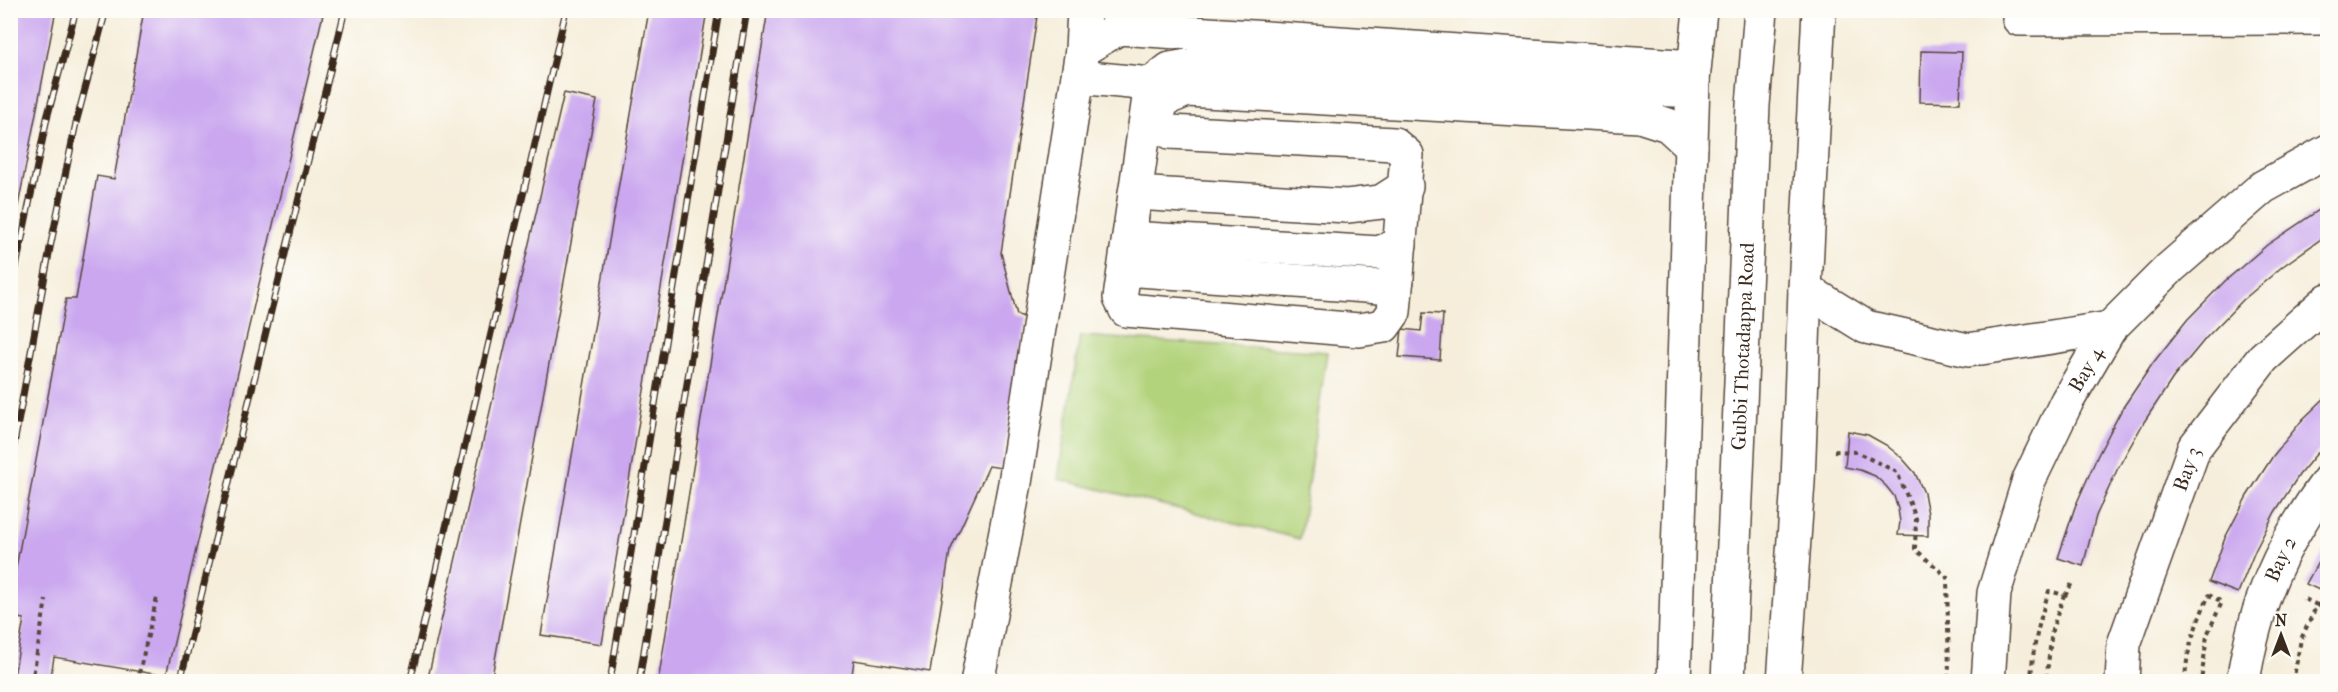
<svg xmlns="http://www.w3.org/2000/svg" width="2338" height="692" viewBox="0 0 2338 692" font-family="'IM FELL French Canon',serif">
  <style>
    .green { fill: #b2d37b; stroke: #767e4c; stroke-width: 1.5 }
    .building { fill: #caa7ef }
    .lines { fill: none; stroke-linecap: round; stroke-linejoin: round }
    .minor-casing { stroke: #57473a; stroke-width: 36 }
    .major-casing { stroke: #57473a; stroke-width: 36 }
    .path { stroke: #57473a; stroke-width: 4; stroke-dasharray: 4.5 4.5; stroke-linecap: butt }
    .minor { stroke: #fff; stroke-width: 33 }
    .major { stroke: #fff; stroke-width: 33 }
    .rail-casing { stroke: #3b2a1e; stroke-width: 7 }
    .rail { stroke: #fdfcf7; stroke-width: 4.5; stroke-dasharray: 14; stroke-linecap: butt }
    .labels { text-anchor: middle; stroke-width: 5; stroke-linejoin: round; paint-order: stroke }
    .street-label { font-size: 20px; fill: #3b2a1e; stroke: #fdfcf7 }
  </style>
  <rect width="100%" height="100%" fill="#fdfcf7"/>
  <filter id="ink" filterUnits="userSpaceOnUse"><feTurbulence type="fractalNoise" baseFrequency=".0167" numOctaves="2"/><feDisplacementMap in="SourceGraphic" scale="12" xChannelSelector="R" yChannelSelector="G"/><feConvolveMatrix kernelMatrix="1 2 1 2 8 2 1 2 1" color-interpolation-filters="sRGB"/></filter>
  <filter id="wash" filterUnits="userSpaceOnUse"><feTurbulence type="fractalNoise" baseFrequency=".008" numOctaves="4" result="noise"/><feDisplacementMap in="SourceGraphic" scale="24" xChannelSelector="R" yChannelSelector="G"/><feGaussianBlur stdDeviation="1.35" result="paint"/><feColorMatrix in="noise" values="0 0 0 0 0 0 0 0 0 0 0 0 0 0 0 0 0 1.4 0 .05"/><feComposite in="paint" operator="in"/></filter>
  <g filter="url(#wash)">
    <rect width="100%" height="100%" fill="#f6eedb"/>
    <path class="green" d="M1080,336L1327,352L1300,539L1058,479Z"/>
    <g id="blocks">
      <path class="building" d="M10,10H56L12,237H10Z
        M144,10H324L166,676L54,657L50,682H13L24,619L10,617V600L66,299H76L97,176L114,179Z
        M649,10H707L602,644L541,635Z
        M768,10H1038L1001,253L1017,315L1026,317L1001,468L989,466L950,551L930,672L854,660L851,682H658Z
        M1921,51L1962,52L1960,103L1920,102Z
        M564,93L597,100L491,682H427Z
        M2328,204V234L2283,266L2243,300L2206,338L2173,378L2144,422L2118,468L2096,516L2083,566L2058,558L2075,507L2097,457L2122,409L2153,363L2187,320L2225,281L2267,245Z
        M1423,313L1443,314L1440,360L1399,357L1402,329L1421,331Z
        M2328,395V440L2299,475L2275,512L2255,551L2238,593L2209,582L2225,538L2247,496L2273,456L2303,419Z
        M1848,431L1868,435L1886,445L1902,458L1915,473L1924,493L1928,514V536L1898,535L1900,522L1898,509L1894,496L1886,486L1875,476L1860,470L1845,467Z
        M2328,544V594L2306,584Z"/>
    </g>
  </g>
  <g filter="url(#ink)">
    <use href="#blocks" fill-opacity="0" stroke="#57473a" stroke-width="1.5"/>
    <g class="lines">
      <defs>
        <g id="minor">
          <path d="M2019,10V19L2328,18"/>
          <path d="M1082,50L1084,10"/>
          <path d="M1078,77L1151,84"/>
          <path d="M1691,146L1668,125L1640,116L1187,90L1163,100L1155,123L1170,132L1394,144L1407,155L1394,312L1384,326L1359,330L1126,310L1120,298L1151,84L1170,69L1193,65L1674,90L1693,81"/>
          <path d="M1135,193L1347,206L1381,202L1406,186"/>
          <path d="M1129,238L1379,253L1400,244"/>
          <path d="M1125,269L1380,287L1397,280"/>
          <path d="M1805,289L1866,327L1968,350L2110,328"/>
          <path d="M981,682L978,678L1015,483L1082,50L1119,28L1694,67"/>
          <path d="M1784,682L1798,482L1805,289L1819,10"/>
          <path id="s1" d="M1988,682L1994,593L2029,480L2067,401L2110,328L2170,268L2263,187L2328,151"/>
          <path id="s2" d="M2122,682L2124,644L2194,448L2263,358L2328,300"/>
          <path id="s3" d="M2243,682C2255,603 2281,544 2328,481"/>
        </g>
        <g id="major">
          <path d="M1674,682L1693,81L1700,10"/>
          <path id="s4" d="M1728,682L1753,105L1761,10"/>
        </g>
      </defs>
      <use href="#minor" class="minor-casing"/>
      <use href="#major" class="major-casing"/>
      <path class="path" d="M1834,451L1856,452L1897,472L1916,518L1915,549L1947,577L1949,675
        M2065,596L2073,581
        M2317,607L2328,592
        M32,682L46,600
        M137,682L157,597
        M2031,682C2032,650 2039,621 2049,591L2064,595L2052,630L2046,682
        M2185,682C2186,650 2196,624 2209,595L2222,602L2207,635L2201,682
        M2293,682L2301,639L2317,605L2303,598L2302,600"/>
      <use href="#minor" class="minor"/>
      <use href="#major" class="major"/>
      <defs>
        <path id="rail" d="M10,296L47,118L76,10
          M10,466L50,248L76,123L106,10
          M180,682L345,10
          M410,682L566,10
          M610,682L719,10
          M639,682L747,10"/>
      </defs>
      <use href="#rail" class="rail-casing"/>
      <use href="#rail" class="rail"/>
    </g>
  </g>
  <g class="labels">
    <g class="street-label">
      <text dy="7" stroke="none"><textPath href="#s4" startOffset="336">Gubbi Thotadappa Road</textPath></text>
      <text dy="7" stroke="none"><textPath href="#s1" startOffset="332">Bay 4</textPath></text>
      <text dy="7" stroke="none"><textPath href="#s2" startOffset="224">Bay 3</textPath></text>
      <text dy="7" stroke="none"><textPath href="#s3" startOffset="129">Bay 2</textPath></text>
    </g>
  </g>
  <rect width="2338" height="692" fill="none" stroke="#fdfcf7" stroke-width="36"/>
  <g transform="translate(2281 635)" stroke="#fdfcf7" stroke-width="4.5" paint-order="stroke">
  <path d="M0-4.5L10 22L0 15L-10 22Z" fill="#3b2a1e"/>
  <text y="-9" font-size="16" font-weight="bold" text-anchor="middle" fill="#3b2a1e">N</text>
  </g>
</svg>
